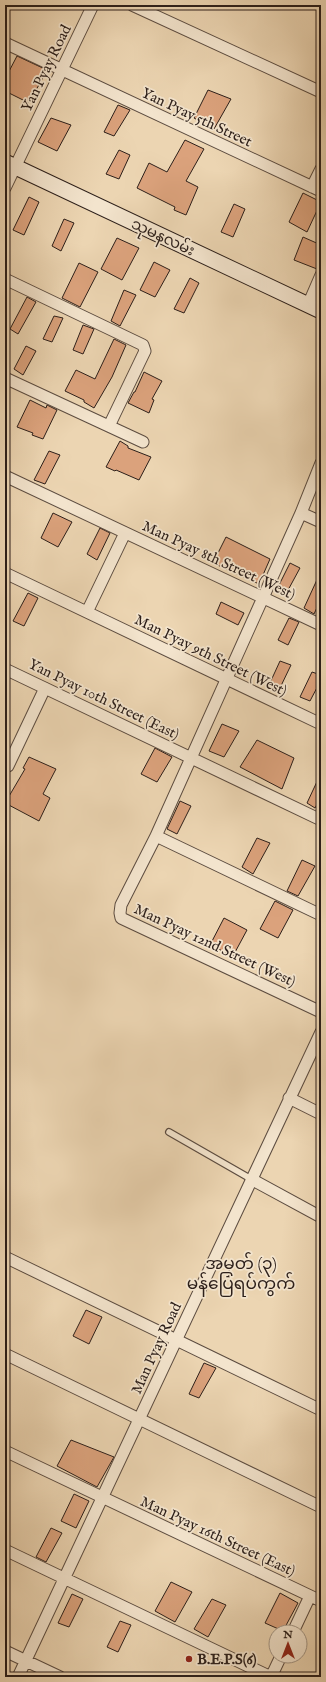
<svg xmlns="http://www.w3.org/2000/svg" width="326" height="1682" viewBox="0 0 326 1682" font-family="'IM FELL English','Noto Sans Myanmar',serif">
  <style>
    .building { fill: #dba27c; stroke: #2c1f1a }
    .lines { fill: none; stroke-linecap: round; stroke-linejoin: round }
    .lane-casing { stroke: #5c4c40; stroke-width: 8 }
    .street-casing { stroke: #5c4c40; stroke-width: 13 }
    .secondary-casing { stroke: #2c1f1a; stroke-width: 17 }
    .lane { stroke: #f3e4cd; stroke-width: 5.5 }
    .street { stroke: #f3e4cd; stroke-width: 11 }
    .secondary { stroke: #f3e4cd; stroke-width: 15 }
    .poi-dot { fill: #8f2418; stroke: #f3e4cd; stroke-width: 1.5 }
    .labels { text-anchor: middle; stroke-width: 3.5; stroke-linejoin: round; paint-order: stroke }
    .street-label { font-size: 15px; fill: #2c1f1a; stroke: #f3e4cd }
    .poi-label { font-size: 15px; font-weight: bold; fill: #2c1f1a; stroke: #f3e4cd; text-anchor: start }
    .quarter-label { font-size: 17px; fill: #2c1f1a; stroke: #f3e4cd }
  </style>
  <rect width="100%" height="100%" fill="#ecd5b2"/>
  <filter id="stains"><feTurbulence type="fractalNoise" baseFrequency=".005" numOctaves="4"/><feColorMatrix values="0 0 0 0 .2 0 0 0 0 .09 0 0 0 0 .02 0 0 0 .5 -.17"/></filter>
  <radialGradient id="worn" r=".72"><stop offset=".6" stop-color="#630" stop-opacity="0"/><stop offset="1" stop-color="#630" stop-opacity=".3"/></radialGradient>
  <path class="building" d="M17,56L47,70L29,103L5,91V79Z
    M208,90L231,99L214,129L194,118Z
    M118,105L130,110L114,136L104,132Z
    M51,118L71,125L57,151L38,142Z
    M185,140L204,149L186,181L198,187L186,215L174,210L175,207L137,188L149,163L167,172Z
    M119,150L130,155L119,179L106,174Z
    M303,193L321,202L307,232L289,222Z
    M29,197L39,202L24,235L13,230Z
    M234,204L245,209L233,237L221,232Z
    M64,219L74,223L61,251L52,246Z
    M303,237L321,245V261L317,269L294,260Z
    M117,238L139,248L122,280L101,269Z
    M154,262L170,270L155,297L140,290Z
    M79,263L98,272L80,307L62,298Z
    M190,278L199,283L184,313L174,309Z
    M124,290L136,295L120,326L111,321Z
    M27,297L36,302L18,334L10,329Z
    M54,316L63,318L52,342L43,339Z
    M83,325L94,329L83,354L73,350Z
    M114,339L126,345L112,377L94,408L84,402V400L65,391L76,370L95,379Z
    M26,346L36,351L23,375L14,369Z
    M144,372L162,381L152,399L154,400L149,413L128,403L134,392H135Z
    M30,400L46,408L47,405L57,410L43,439L32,435L33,433L17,427Z
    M120,441L128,446V448L151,457L139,480L116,470L115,471L106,467Z
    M49,451L60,455L45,484L34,480Z
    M53,513L72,522L58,547L41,538Z
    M100,528L110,533L97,560L87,554Z
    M226,537L270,559L259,584L213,563Z
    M290,563L300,568L287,592L278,587Z
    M321,571V599L314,614L304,608Z
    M28,593L38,598L24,626L13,621Z
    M221,602L244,613L238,625L216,614Z
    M289,618L299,622L288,645L278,640Z
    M280,661L291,665L279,690L269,685Z
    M312,672L321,675V680L310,701L300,697Z
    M222,724L239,731L224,757L209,751Z
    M257,740L294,758L282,789L240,767Z
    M155,748L172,757L157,782L141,774Z
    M29,757L56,769L43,794L50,798L39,821L5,803L25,769L23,768Z
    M321,773V797L315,808L307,803Z
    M180,801L191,806L177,834L167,829Z
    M257,838L270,843L253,874L242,867Z
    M302,860L315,866L298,896L287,891Z
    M275,901L293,910L278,938L260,929Z
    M224,918L247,930L233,956L210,945Z
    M86,1310L102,1317L89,1344L73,1336Z
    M204,1363L216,1368L199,1398L189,1394Z
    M71,1440L114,1457L97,1487L57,1466Z
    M74,1494L89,1501L76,1528L61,1521Z
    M51,1528L62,1533L46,1562L36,1557Z
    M171,1582L192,1592L175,1622L155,1611Z
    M280,1593L298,1603L283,1631L265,1623Z
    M72,1594L83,1599L69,1627L58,1623Z
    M212,1599L226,1605L208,1637L194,1629Z
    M120,1621L131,1625L118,1652L107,1647Z"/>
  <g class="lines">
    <defs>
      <path id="lane" d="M169,1132L251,1179"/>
      <path id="street" d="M132,5L321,92
        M5,43L321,191
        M312,187L321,169
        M5,188L93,5
        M5,279L143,345L145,351L109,426
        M308,305L321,275
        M5,378L143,442
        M321,463L301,513L156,836L121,905L120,913L121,918L321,1012
        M5,476L321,625
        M301,513L321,522
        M5,573L321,724
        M87,612L125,533
        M5,669L321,820
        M5,766H8L45,688
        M156,836L321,915
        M289,1098L321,1114
        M251,1179L321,1217
        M5,1257L321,1410
        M5,1354L321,1507
        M5,1451L321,1601
        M5,1550L271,1677
        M293,1632L310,1596
        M5,1651L60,1677
        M18,1677L321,1032
        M271,1677L281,1656"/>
      <path id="secondary" d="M5,162L321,311"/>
    </defs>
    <use href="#lane" class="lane-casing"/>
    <use href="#street" class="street-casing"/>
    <use href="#secondary" class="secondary-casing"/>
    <use href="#lane" class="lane"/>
    <use href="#street" class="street"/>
    <use href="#secondary" class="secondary"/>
  </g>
  <circle class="poi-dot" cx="189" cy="1659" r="4"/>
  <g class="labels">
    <g class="street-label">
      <text transform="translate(46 68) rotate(-64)" y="5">Yan Pyay Road</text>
      <text transform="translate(197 117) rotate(25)" y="5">Yan Pyay 5th Street</text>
      <text transform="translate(163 237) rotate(25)" y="5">သုမနလမ်း</text>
      <text transform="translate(219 560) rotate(25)" y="5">Man Pyay 8th Street (West)</text>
      <text transform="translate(211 655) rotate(26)" y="5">Man Pyay 9th Street (West)</text>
      <text transform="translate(104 699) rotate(26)" y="5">Yan Pyay 10th Street (East)</text>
      <text transform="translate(215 945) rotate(25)" y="5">Man Pyay 12nd Street (West)</text>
      <text transform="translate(156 1348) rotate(-65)" y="5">Man Pyay Road</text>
      <text transform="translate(218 1536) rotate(25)" y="5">Man Pyay 16th Street (East)</text>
    </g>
    <g class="poi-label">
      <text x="197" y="1664">B.E.P.S(6)</text>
    </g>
    <g class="quarter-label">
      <text x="241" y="1269">အမှတ် (၃)<tspan x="241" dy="20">မန်ပြေရပ်ကွက်</tspan></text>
    </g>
  </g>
  <rect width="326" height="1682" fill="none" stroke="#ecd5b2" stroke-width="20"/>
  <rect x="6" y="6" width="314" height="1670" fill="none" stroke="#2c1f1a" stroke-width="2"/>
  <rect x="10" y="10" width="306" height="1662" fill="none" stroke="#2c1f1a"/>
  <g transform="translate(288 1644)"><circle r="19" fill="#f3e4cd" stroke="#a39585"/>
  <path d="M0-3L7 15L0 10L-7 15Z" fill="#8f2418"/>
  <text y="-6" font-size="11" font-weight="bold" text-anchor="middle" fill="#2c1f1a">N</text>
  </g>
  <rect width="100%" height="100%" filter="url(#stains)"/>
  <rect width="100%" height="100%" fill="url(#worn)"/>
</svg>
